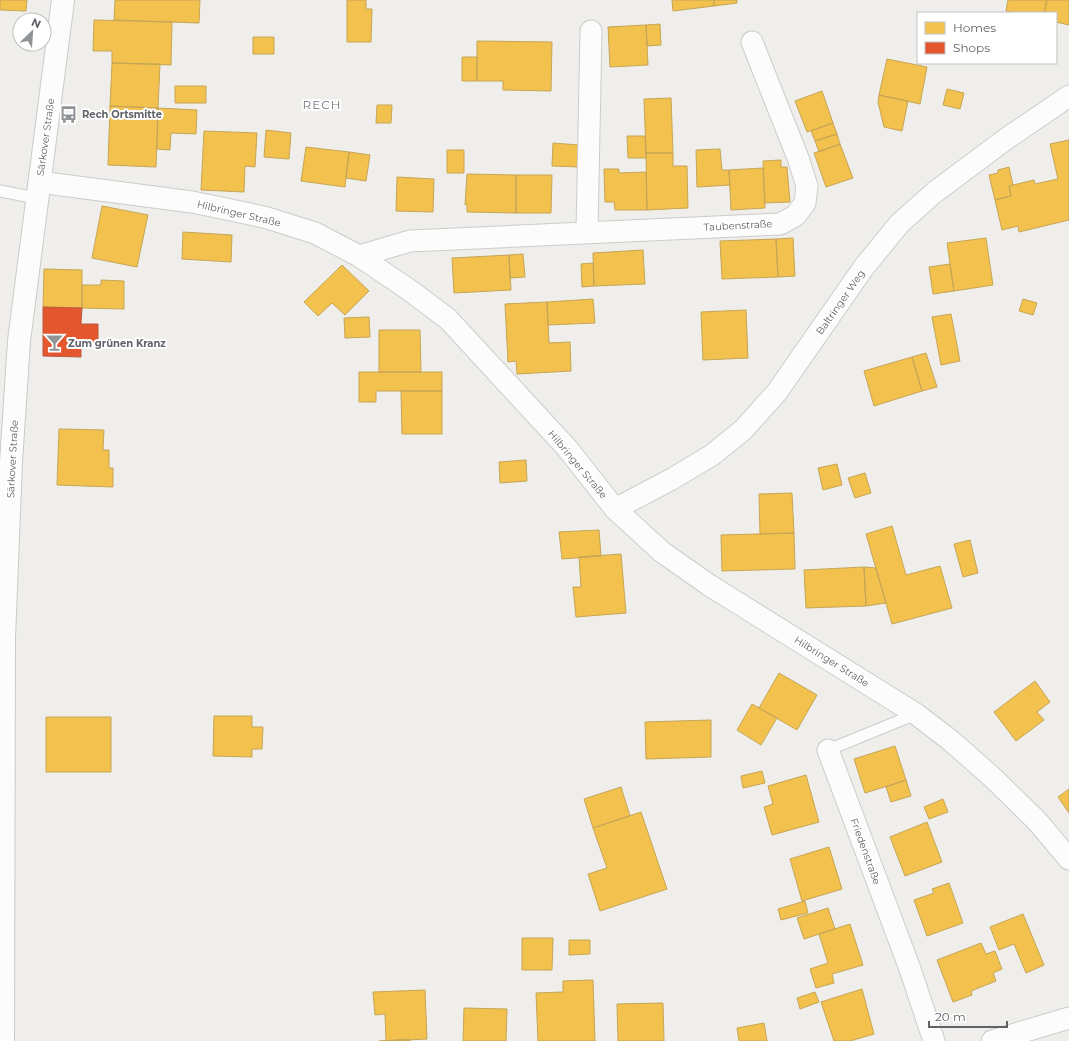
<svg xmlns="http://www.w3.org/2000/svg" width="1069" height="1041" viewBox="0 0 1069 1041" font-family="Montserrat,sans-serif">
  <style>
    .homes { fill: #f2c14e; stroke: #c6a556 }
    .shops { fill: #e4572e; stroke: #bc5b3f }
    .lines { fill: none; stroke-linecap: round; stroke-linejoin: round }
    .service-casing { stroke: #cbcccc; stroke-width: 13 }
    .minor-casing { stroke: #cbcccc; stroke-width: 23 }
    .secondary-casing { stroke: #cacacb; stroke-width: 24 }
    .service { stroke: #fdfcfc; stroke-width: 11 }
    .minor { stroke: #fdfcfc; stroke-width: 21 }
    .secondary { stroke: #fdfcfc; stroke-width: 22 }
    .labels { text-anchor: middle; stroke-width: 4; stroke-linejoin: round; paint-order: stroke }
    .poi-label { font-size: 10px; font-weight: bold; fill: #5f6368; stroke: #fff; text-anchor: start }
    .street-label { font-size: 10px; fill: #5f6368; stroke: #fff }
    .quarter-label { font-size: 12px; letter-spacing: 1px; fill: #70757a; stroke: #fff }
  </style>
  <rect width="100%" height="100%" fill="#efeeea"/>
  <path class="homes" d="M0,0H27L26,11L0,10Z
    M115,0H200L199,23L114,20Z
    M347,0H366V9H372L371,42H347Z
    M672,0H714V6L673,11Z
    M714,0H737V3L714,6Z
    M1008,0H1047L1044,13H1015L1006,11Z
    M1047,0H1069V25L1056,22V13H1044Z
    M94,20L172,22L171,65L112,63V51H93Z
    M660,24L661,45L647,46L646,25Z
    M646,25L648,65L610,67L608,27Z
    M253,37H274V54H253Z
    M477,41L552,42L551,91L503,90V81H477Z
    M462,57H477V81H462Z
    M887,59L927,67L920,104L879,95Z
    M112,63L160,64L158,108L110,106Z
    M175,86H206V103H175Z
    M947,89L964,93L960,109L943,105Z
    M822,91L833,123L807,132L795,101Z
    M879,95L908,101L902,131L884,127L878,102Z
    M671,98L673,153H646L644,99Z
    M377,105H392L391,123H376Z
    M110,106L158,108L156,167L108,165Z
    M158,108L197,110L196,134L171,133L170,150L157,149Z
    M833,123L837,134L815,141L811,131Z
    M266,130L291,133L289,159L264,157Z
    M204,131L257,133L255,167L245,166L244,192L201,190Z
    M837,134L840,144L819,152L815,141Z
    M627,136H645L646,158H628Z
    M1069,140V220L1019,232L1018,226L1002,230L995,200L1011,196L1009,186L1034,180L1035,184L1058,179L1050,144Z
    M553,143L579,145L578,167L552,166Z
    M840,144L853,178L826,187L814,153Z
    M306,147L349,152L345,187L301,181Z
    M720,149L722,170H729L730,185L697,187L696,150Z
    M447,150H464V173H447Z
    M349,152L370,155L366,181L346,178Z
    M646,153H673V166H687L688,208L647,210Z
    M781,160V167H787L790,202L765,203L763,161Z
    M1009,167L1013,185L1009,186L1011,196L995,200L989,175L998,173V170Z
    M763,168L765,208L731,210L729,170Z
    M604,169H619V173L646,172L647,210H615L614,202H605Z
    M467,174L516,175V213L467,212V204L465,205Z
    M516,175H552L551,213H516Z
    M397,177L434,179L433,212L396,211Z
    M102,206L148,215L137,267L92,258Z
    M183,232L232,235L231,262L182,259Z
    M793,238L795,276L778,277L776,239Z
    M986,238L993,285L954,291L947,243Z
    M776,239L778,277L722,279L720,241Z
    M643,250L645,284L594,286L593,253Z
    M523,254L525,277L510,278L509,255Z
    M509,255L511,290L454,293L452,258Z
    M593,263L594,286L582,287L581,264Z
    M950,264L954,291L933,294L929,267Z
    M342,265L369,291L345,315L332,303L318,316L304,302Z
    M44,269L82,270V308L43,307Z
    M101,280L124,281V309L82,308V285H101Z
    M593,299L595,323L548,325L547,302Z
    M1023,299L1037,303L1033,315L1019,311Z
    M547,302L549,343L570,342L571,371L517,374L516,361L508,362L505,304Z
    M746,310L748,358L703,360L701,312Z
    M951,314L960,361L941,365L932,317Z
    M369,317L370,337L345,338L344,318Z
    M379,330H420L421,372H379Z
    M926,353L937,387L922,391L912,357Z
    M912,357L922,391L874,406L864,371Z
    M359,372H442V391H376V402H359Z
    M401,391H442V434H402Z
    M59,429L104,430L103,450H109V468H113V487L57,485Z
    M526,460L527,481L500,483L499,462Z
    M837,464L842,485L823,490L818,468Z
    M865,473L871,493L855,498L848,478Z
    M792,493L794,533L760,534L759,494Z
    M892,526L906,575L940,566L952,608L892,624L866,534Z
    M599,530L601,556L562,559L559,532Z
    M794,533L795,569L722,571L721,535Z
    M970,540L978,573L963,577L954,544Z
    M621,554L626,613L576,617L573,587H581L579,557Z
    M864,567L866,606L806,608L804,570Z
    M864,567L876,568L886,603L866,606Z
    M779,673L817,695L797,730L759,708Z
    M1035,681L1050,702L1037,712L1044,720L1016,741L994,712Z
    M752,704L777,718L761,745L737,730Z
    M214,716H252V727H263L262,749H252V757L213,756Z
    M46,717H111V772H46Z
    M711,720V757L646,759L645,722Z
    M895,746L906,780L865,793L854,759Z
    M762,771L765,783L743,788L741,776Z
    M806,775L819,822L772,835L764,807L773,804L768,786Z
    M906,780L911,796L891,802L886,787Z
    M621,787L630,816L593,828L584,799Z
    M1069,789V813L1058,797Z
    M943,799L948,812L929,819L924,807Z
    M641,812L667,889L600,911L588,874L607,868L593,828Z
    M927,822L942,862L905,876L890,837Z
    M829,847L842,889L802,901L790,859Z
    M949,883L963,923L927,936L914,900L934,893L932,889Z
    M805,901L808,913L781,920L778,909Z
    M828,908L835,929L804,939L797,918Z
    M1023,914L1044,965L1026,973L1014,944L999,950L990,927Z
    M850,924L863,965L832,974L834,983L816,988L810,969L828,963L819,934Z
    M522,938H553L552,970H522Z
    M569,940H590V954L569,955Z
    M981,943L986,954L995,951L1002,969L993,973L996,981L971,991L972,995L953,1002L937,960Z
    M593,980L595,1041H538L536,993L563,992V981Z
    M862,989L874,1034L850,1041H834L821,1002Z
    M425,990L427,1039L386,1041L385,1014L375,1015L373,992Z
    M815,992L819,1002L800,1009L797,998Z
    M663,1003L664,1041H618L617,1004Z
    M464,1008L507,1009L506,1041H463Z
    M764,1023L767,1041H739L737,1028Z
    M410,1039V1041H379Z"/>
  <path class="shops" d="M43,307L82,308L81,324H98V343H81V357L43,356Z"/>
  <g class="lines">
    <defs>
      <path id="service" d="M0,191L36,198
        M828,750L916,714"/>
      <path id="minor" d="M39,182L192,202L264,217L315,233L359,256L408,289L448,319L567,448L615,509L662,552L709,585L916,714L950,740L992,777L1037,821L1069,859
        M587,232L591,31
        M359,256L410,241L780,224L795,216L805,203L807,186L798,158L752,42
        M615,509L672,479L712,455L743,430L777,392L864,267L900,223L935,192L1006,139L1069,96
        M828,750L910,969L934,1041
        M992,1041L1069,1018"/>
      <path id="secondary" d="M3,1041L4,638L11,462L19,341L63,0"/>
    </defs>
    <use href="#service" class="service-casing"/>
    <use href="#minor" class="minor-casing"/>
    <use href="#secondary" class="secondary-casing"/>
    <use href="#service" class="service"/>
    <use href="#minor" class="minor"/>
    <use href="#secondary" class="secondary"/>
  </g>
  <defs>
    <symbol id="bus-bare" viewBox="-9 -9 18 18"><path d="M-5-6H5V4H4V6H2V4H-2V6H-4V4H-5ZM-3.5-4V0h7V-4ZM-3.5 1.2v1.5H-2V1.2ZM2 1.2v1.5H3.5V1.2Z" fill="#919496" stroke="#fff" stroke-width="2.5" paint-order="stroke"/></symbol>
    <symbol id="bar-bare" viewBox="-9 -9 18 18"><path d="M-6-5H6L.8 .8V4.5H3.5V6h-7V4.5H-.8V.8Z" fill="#919496" stroke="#fff" stroke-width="2.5" paint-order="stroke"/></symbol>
  </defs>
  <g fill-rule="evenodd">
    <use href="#bus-bare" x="56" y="102" width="25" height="25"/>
    <use href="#bar-bare" x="42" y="330" width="25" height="25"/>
  </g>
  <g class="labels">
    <g class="poi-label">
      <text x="82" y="118">Rech Ortsmitte</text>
      <text x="68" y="347">Zum grünen Kranz</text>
    </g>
    <g class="street-label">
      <text transform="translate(45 137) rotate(-82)" y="4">Särkover Straße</text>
      <text transform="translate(239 213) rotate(13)" y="4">Hilbringer Straße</text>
      <text transform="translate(738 225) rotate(-3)" y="4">Taubenstraße</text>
      <text transform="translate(840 302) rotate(-55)" y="4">Baltringer Weg</text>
      <text transform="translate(12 459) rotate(-87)" y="4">Särkover Straße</text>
      <text transform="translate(578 464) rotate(50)" y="4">Hilbringer Straße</text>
      <text transform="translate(832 661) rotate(32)" y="4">Hilbringer Straße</text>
      <text transform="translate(866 851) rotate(70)" y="4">Friedenstraße</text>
    </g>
    <g class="quarter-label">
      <text x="322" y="109">RECH</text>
    </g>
  </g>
  <rect x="917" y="12" width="140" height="52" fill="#ffffff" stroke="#bfc1c3"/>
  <rect x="925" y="22" width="20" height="12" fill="#f2c14e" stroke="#bfc1c3"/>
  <text x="953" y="32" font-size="12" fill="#5f6368">Homes</text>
  <rect x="925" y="42" width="20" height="12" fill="#e4572e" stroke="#bfc1c3"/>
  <text x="953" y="52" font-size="12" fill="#5f6368">Shops</text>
  <g transform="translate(32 32) rotate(25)"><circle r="19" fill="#ffffff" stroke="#bfc1c3"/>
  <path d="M0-3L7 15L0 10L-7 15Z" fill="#919496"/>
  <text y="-6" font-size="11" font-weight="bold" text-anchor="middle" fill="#5f6368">N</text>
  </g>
  <path d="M929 1021v6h78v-6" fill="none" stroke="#5f6368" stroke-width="2"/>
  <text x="935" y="1021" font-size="12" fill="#5f6368" stroke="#ffffff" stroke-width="3" paint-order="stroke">20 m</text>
</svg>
